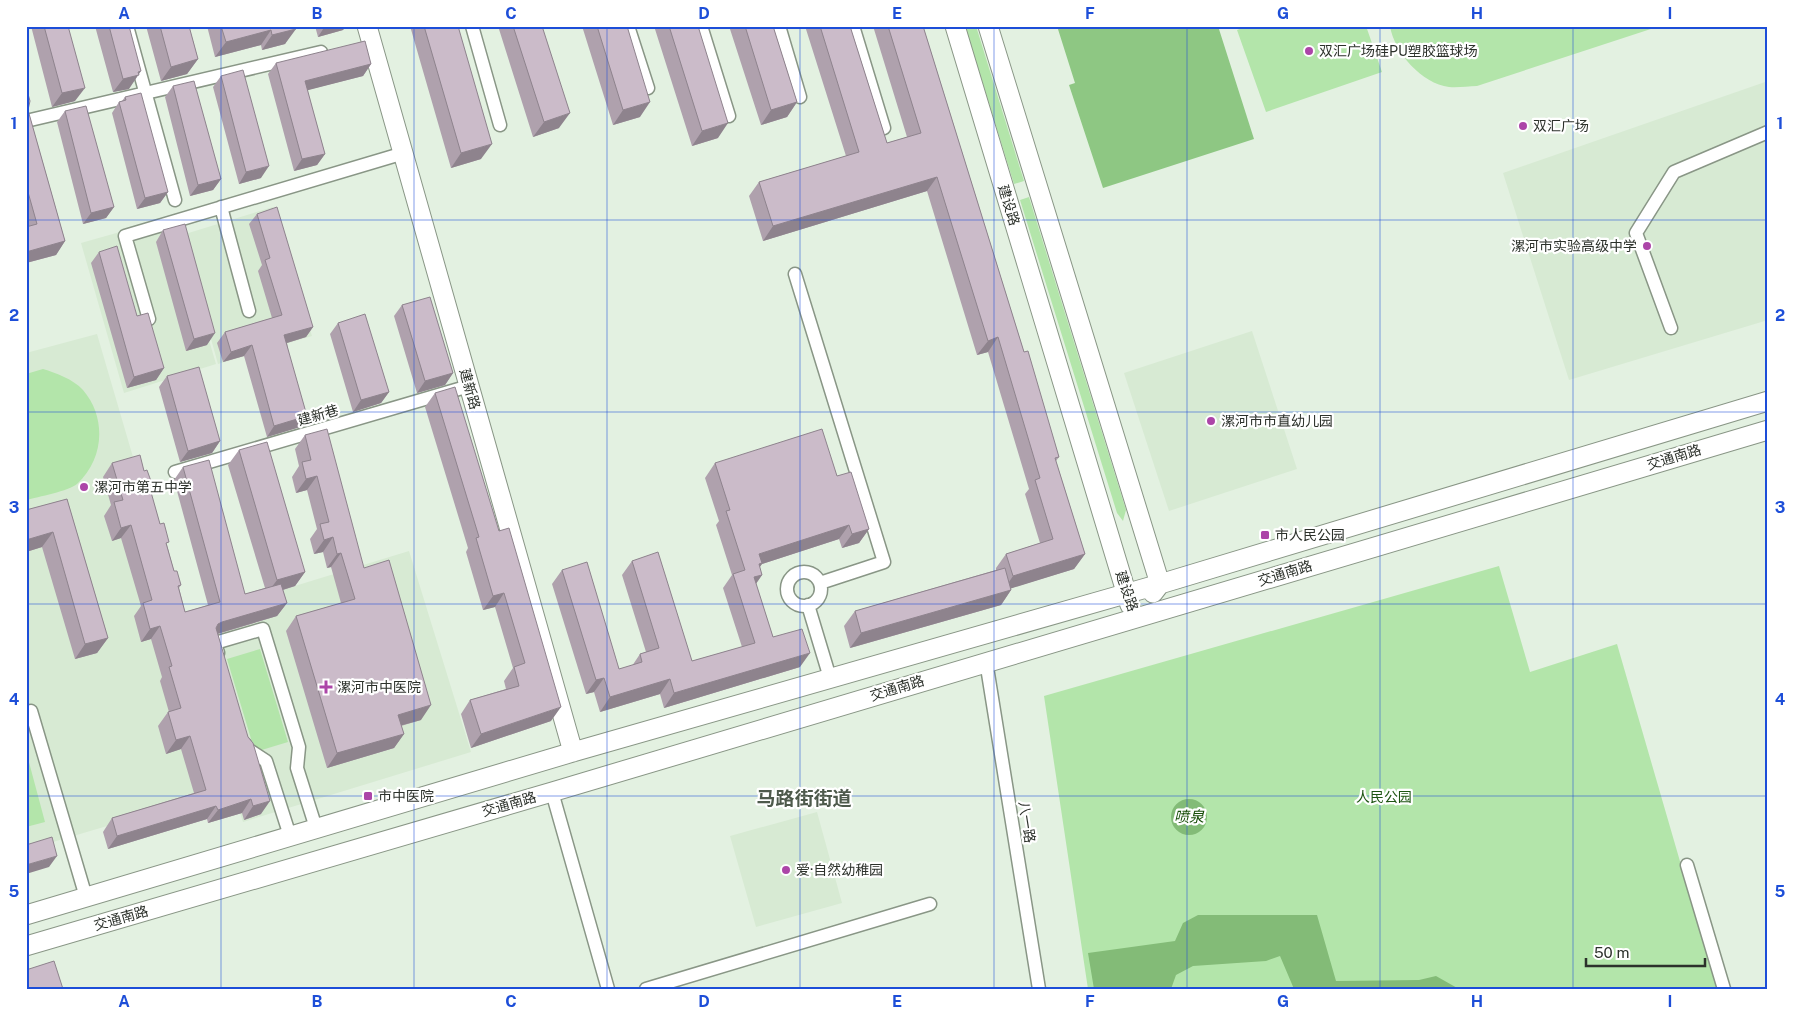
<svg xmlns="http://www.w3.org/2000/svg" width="1794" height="1015" viewBox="0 0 1794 1015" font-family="'Public Sans','Noto Sans SC',sans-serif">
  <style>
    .built { fill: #d7ead3 }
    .green { fill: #b3e5aa }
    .forest { fill: #8ec783 }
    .water { fill: #83bb77 }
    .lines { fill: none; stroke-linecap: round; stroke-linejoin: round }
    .street-casing { stroke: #899686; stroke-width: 15 }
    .secondary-casing { stroke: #899686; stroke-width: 21 }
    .street { stroke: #fff; stroke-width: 12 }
    .secondary { stroke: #fff; stroke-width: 19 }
    .wall { fill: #afa1ad }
    .shaded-wall { fill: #8e838d }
    .building { fill: #cbbbc9; stroke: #8e838d }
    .grid { fill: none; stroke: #1d4ed8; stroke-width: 1; stroke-opacity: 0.55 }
    .poi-dot { fill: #ac45a8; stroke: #fff; stroke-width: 2 }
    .labels { text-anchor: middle; stroke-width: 4.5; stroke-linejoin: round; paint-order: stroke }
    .poi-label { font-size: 14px; fill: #2c312b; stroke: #fff; text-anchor: start }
    .street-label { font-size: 14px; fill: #2c312b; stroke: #fff }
    .park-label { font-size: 14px; fill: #1e5512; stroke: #fff }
    .water-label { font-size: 15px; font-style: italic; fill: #164d07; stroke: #fff }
    .district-label { font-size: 19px; font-weight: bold; fill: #4e5a4c; stroke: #fff }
    .neatline { fill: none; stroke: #1d4ed8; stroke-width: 2 }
    .grid-label { font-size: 16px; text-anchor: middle; font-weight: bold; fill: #1d4ed8 }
  </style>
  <rect width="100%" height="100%" fill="#e3f1e1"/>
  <path class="built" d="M1768,81V320L1569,380L1503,173Z
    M273,207L312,336L218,364L182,235Z
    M173,217L216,364L124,393L81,243Z
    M1252,331L1297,469L1169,511L1124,373Z
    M97,334L181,621L409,551L471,752L243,822L232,789L26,850V353Z
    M817,812L842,903L756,927L730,836Z"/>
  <path class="green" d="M965,26H976L1024,181L1014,184Z
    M1248,26H1366L1382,72L1266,112L1237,30Z
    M1390,26H1660L1477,86C1468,86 1458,88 1449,87C1422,84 1394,52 1390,26Z
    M1029,197L1126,510L1123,521L1117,513L1020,200Z
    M43,369C56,373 73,379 83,390C107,418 104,459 77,484C69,491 38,497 26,500V374Z
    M1499,566L1530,672L1617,644L1717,989H1088L1044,696Z
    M260,649L288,742L255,752L227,659Z
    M26,751L45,822L26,827Z"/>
  <path class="forest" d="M1057,26H1218L1254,139L1103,188L1069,85L1075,83Z"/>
  <path class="water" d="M1171 817a18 18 0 1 1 36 0a18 18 0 1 1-36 0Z
    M1198,915H1317L1336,981L1419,980L1436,976L1459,989H1294L1280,956L1266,961L1193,966L1176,975L1171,989H1094L1088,953L1175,941L1183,923Z"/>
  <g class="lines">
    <defs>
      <path id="street" d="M127,26L175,200
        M472,26L500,125
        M628,26L648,88
        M701,26L729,116
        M779,26L800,97
        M853,26L884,128
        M26,121L321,52
        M221,207L249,311
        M795,274L884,562L820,583
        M149,319L125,236L404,153
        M1671,328L1636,233L1674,172L1768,132
        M175,472L469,386
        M787 589a17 17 0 1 1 34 0a17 17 0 1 1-34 0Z
        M808,605L830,678
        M218,653L215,643L263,629L299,747L297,768L316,828
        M986,661L1039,989
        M31,711L86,897
        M245,744L246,748L266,761L290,836
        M552,792L608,989
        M1687,865L1724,989
        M646,989L930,904"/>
      <path id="secondary" d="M367,26L573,752
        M955,26L1130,605
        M988,26L1160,584L1153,593
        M26,915L573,752L1160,584L1768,401
        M26,946L552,792L1768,430"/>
    </defs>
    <use href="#street" class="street-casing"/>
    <use href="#secondary" class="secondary-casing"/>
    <use href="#street" class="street"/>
    <use href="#secondary" class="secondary"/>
  </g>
  <path class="wall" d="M31,26H68L75,101L52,107Z
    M95,26H129V89L113,92Z
    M146,26H189L198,59L187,74L161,81Z
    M207,26H295L285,44L262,50L261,45L215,57Z
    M315,26H346L343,30L318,37Z
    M410,26H458L481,159L451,168Z
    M498,26H542L559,128L533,137Z
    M582,26H627L640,117L613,125Z
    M654,26H698L718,138L692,146Z
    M729,26H773L797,102L787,117L761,125Z
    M805,26H850L887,143L907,137L873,26H923L1024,352L1059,457L1056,461L1085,554L1074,569L1011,588V590L1001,605L850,648L844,626L855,611L996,570V568L1006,554L1040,543L1025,494L1029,489L988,352L977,355L927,191L763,241L749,196L759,182L846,156Z
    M276,63L371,64L363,76L307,90L325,154L317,165L294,171L268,74Z
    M221,76L261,178L239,184L213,87Z
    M173,86L221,179L213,190L190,196L165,97Z
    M26,87L28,110L65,241L56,255L26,263Z
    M125,97L168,192L160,203L137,209L112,113L119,102L122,101Z
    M65,111L114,207L106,218L83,224L57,122Z
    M257,214L313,327L306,337L287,343L300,427L267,437L244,356L223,362L217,343L225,332L272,318L258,271L262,265L249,224Z
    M163,230L207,345L186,351L156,242Z
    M99,252L137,316L164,368L156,380L127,388L91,263Z
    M402,305L453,373L445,385L417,393L394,316Z
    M338,323L389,392L381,403L353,412L330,334Z
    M167,376L220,441L212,453L180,462L159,387Z
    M435,393L499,531L551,721L471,748L461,714L470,700L506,689L504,681L513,668L495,607L483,610L466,552L468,548L425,407Z
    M305,435L364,568L421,720L401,726L404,734L394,748L327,768L286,631L296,616L341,603L331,567L327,568L323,552L314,554L310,539L317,529L307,490L296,493L292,477L299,466L295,449Z
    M239,450L305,572L295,586L283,590L287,603L277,616L218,634L261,814L244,820L242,813L208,823L207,819L108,849L103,832L112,818L194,793L181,749L166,754L158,726L168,712H169L160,681L162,677L151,639L141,642L134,616L141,606L121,538L112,541L104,516L111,505L103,477L112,463L144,471L152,484L149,487L160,524L167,545L174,571L181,585L179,588L185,612L208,605L174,480L183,467L245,594L265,588L228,465Z
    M715,463L837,476L869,529L859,543L842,548L839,539L762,564L759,567L762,575L756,584L773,637L800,667L664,708L660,694L600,712L594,692L586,694L552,584L562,570L619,669L632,666L640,654L646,652L622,575L632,561L692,661L742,647L723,588L732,575L716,525L719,521L705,478Z
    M67,499L108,638L97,653L75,659L42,547L26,552V510Z"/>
  <path class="shaded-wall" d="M325,26H346L343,30L318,37Z
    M296,29L285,44L262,50L272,35Z
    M271,30L261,45L215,57L226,42Z
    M198,59L187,74L161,81L171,67Z
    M371,64L363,76L297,93L305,81Z
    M141,71L129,89L113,92L123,79Z
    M85,88L75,101L52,107L62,93Z
    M650,102L640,117L613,125L623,110Z
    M797,102L787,117L761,125L771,110Z
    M570,113L559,128L533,137L544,122Z
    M728,123L718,138L692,146L702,131Z
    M492,144L481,159L451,168L461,153Z
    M325,154L317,165L294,171L302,159Z
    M269,166L261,178L239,184L246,172Z
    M937,177L927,191L763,241L773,226Z
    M221,179L213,190L190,196L198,185Z
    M168,192L160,203L137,209L145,198Z
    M114,207L106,218L83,224L91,213Z
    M65,241L56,255L26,263V252Z
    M313,327L306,337L277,346L284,335Z
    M215,333L207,345L186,351L194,339Z
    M998,337L988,352L977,355L988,341Z
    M252,345L244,356L223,362L231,352Z
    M164,368L156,380L127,388L134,377Z
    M453,373L445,385L417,393L425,381Z
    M389,392L381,403L353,412L361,400Z
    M307,416L300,427L267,437L274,426Z
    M220,441L212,453L180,462L188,451Z
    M317,476L307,490L296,493L306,479Z
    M131,525L121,538L112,541L121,528Z
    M849,525L839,539L762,564L752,578L759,554Z
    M869,529L859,543L842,548L852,534Z
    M53,532L42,547L26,552V540Z
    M333,537L323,552L314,554L324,540Z
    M341,553L331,567L327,568L337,554Z
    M1085,554L1074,569L1003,591L1013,576Z
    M305,572L295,586L266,595L277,580Z
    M762,575L752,589L754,577Z
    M1011,590L1001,605L850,648L861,633Z
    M504,593L495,607L483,610L493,596Z
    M287,603L277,616L213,635L218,624L222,622Z
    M160,626L151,639L141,642L150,629Z
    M108,638L97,653L75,659L85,644Z
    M810,653L800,667L664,708L674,693Z
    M604,678L594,692L586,694L596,680Z
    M670,679L660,694L600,712L610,697Z
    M431,705L421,720L388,729L398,715Z
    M561,707L551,721L471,748L481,734Z
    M404,734L394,748L327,768L337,753Z
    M190,736L181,749L166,754L176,740Z
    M251,799L242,813L208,823L218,810Z
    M270,801L261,814L244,820L253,806Z
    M216,806L207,819L108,849L117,836Z
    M57,856L49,867L26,874V865Z"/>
  <path class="building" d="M44,26H68L85,88L62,93Z
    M109,26H129L141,71L138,72L139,75L123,79Z
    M160,26H189L198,59L171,67Z
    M221,26H295L296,29L272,35L271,30L226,42Z
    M424,26H458L492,144L461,153Z
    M513,26H542L570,113L544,122Z
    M597,26H627L650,102L623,110Z
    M669,26H698L728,123L702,131Z
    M745,26H773L797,102L771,110Z
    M820,26H850L887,143L921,133L888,26H923L1024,352L1028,351L1059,457L1055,458L1085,554L1013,576L1006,554L1053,539L1035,480L1040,478L998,337L988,341L937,177L773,226L759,182L859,152Z
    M365,41L371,64L305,81L325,154L302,159L276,63Z
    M243,70L269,166L246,172L221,76Z
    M194,81L221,179L198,185L173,86Z
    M26,87L30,101L28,110L65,241L26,252V227L37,224L26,185Z
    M141,93L168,192L145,198L119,102L126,100L125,97Z
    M86,106L114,207L91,213L65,111Z
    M277,207L313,327L284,335L307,416L274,426L252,345L231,352L225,332L282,315L265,260L270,258L257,214Z
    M185,224L215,333L194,339L163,230Z
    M117,246L137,316L148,313L164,368L134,377L99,252Z
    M430,297L453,373L425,381L402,305Z
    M365,314L389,392L361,400L338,323Z
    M199,367L220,441L188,451L167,376Z
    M455,387L499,531L509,528L561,707L481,734L470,700L519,686L514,667L525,663L504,593L493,596L476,538L479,537L435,393Z
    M327,429L364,568L389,560L431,705L398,715L404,734L337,753L296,616L355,599L341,553L337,554L333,537L324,540L320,524L329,522L317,476L306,479L302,462L311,460L305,435Z
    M822,429L837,476L851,472L869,529L852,534L849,525L759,554L762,563L759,564L762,575L754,577L773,637L802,629L810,653L674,693L670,679L610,697L604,678L596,680L562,570L587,562L619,669L642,662L640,654L659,648L632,561L658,552L692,661L755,643L733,574L745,570L726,511L730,510L715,463Z
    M267,442L305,572L277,580L239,450Z
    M140,455L144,471L147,470L152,484L149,485L160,524L164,523L169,542L166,543L174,571H177L181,585L178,586L185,612L220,602L183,467L209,460L245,594L281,584L287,603L222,622L218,624L216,628L248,737L253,743L270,801L253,806L251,799L218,810L216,806L117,836L112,818L206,790L190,736L176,740L168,712L181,708L169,667L172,666L160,626L150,629L143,603L152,600L131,525L121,528L114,502L123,500L112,463Z
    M67,499L108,638L85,644L53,532L26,540V510Z
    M1005,568L1011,590L861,633L855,611Z
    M52,837L57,856L26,865V845Z
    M54,961L63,989H26V970Z"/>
  <path class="grid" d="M221,26V989M414,26V989M607,26V989M800,26V989M994,26V989M1187,26V989M1380,26V989M1573,26V989M26,220H1768M26,412H1768M26,604H1768M26,796H1768"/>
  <g class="poi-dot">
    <circle cx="1309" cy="51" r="5"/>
    <circle cx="1523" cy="126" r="5"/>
    <circle cx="1647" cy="246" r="5"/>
    <circle cx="1211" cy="421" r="5"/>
    <circle cx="84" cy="487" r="5"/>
    <rect x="1260" y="530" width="10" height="10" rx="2.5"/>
    <path d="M323.5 679.5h5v5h5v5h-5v5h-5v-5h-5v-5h5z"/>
    <rect x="363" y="791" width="10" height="10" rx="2.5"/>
    <circle cx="786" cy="870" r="5"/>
  </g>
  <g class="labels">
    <g class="poi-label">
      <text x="1319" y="56">双汇广场硅PU塑胶篮球场</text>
      <text x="1533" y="131">双汇广场</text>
      <text x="1637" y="251" text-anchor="end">漯河市实验高级中学</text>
      <text x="1221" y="426">漯河市市直幼儿园</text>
      <text x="94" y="492">漯河市第五中学</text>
      <text x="1275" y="540">市人民公园</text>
      <text x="337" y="692">漯河市中医院</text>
      <text x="378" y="801">市中医院</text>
      <text x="796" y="875">爱·自然幼稚园</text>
    </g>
    <g class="street-label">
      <text transform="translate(1009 205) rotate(73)" y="5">建设路</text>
      <text transform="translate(470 389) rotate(74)" y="5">建新路</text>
      <text transform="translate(318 415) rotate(-16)" y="5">建新巷</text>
      <text transform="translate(1674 457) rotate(-17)" y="5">交通南路</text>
      <text transform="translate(1285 573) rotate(-17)" y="5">交通南路</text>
      <text transform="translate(1127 591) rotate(71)" y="5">建设路</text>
      <text transform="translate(897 688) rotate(-17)" y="5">交通南路</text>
      <text transform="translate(509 804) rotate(-16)" y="5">交通南路</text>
      <text transform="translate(1027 822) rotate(81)" y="5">八一路</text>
      <text transform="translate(121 918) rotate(-16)" y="5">交通南路</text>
    </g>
    <g class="park-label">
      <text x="1384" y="802">人民公园</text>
    </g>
    <g class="water-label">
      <text x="1189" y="822">喷泉</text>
    </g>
    <g class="district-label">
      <text x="804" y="805">马路街街道</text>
    </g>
  </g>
  <rect width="1794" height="1015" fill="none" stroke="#ffffff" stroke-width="55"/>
  <path d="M1586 958v8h119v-8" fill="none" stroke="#2c312b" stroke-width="2.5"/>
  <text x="1594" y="958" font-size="15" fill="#2c312b" stroke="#ffffff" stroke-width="4" paint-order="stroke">50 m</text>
  <rect x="28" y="28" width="1738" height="960" class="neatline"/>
  <g class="grid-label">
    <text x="124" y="19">A</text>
    <text x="317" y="19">B</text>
    <text x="511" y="19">C</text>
    <text x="704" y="19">D</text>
    <text x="897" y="19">E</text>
    <text x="1090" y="19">F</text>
    <text x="1283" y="19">G</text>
    <text x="1477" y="19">H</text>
    <text x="1670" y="19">I</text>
    <text x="14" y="129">1</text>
    <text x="1780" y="129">1</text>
    <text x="14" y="321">2</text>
    <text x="1780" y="321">2</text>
    <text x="14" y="513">3</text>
    <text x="1780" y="513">3</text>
    <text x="14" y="705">4</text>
    <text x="1780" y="705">4</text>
    <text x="14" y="897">5</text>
    <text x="1780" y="897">5</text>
    <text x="124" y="1007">A</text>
    <text x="317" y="1007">B</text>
    <text x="511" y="1007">C</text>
    <text x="704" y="1007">D</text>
    <text x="897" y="1007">E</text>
    <text x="1090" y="1007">F</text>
    <text x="1283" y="1007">G</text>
    <text x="1477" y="1007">H</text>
    <text x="1670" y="1007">I</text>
  </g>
</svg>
